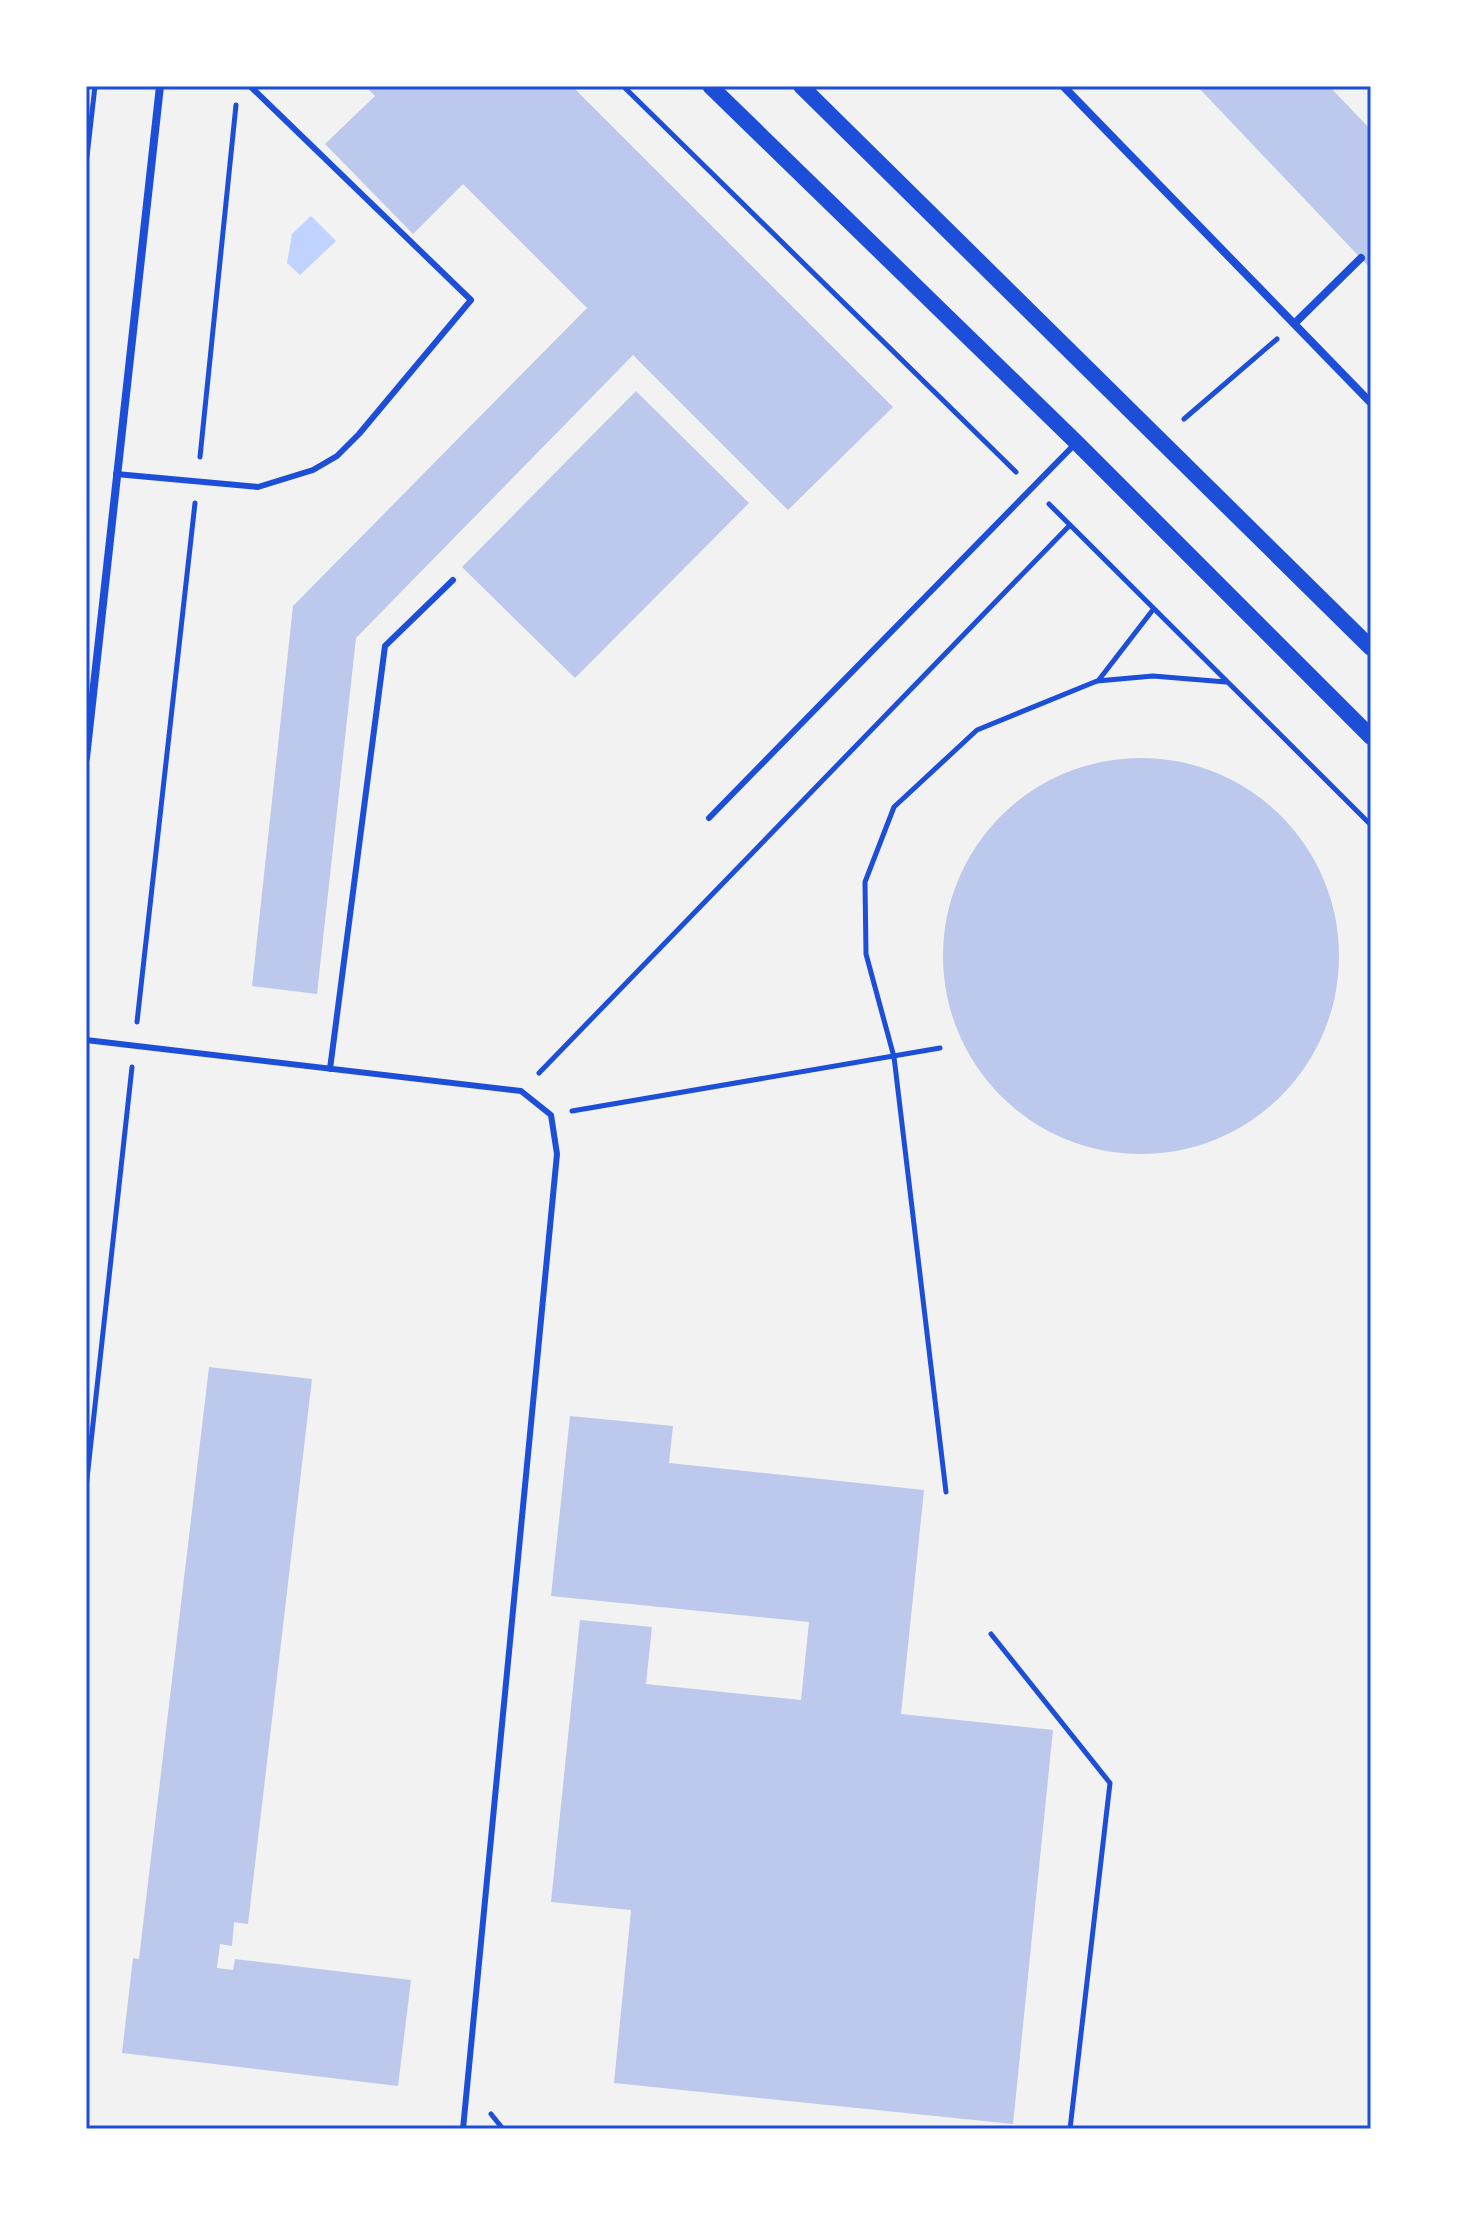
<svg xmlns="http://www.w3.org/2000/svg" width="1457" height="2215" viewBox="0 0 1457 2215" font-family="'PT Sans Narrow',sans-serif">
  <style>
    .water { fill: #bfd3fe }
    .building { fill: #bdc9ec }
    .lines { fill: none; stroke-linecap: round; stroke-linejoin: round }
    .path { stroke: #1d4ed8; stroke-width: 5 }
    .service { stroke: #1d4ed8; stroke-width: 6 }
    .minor { stroke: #1d4ed8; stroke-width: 8 }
    .secondary { stroke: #1d4ed8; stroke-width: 16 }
    .neatline { fill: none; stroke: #1d4ed8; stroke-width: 3 }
  </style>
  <rect width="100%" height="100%" fill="#f2f2f2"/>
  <path class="water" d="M311,216L336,241L300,275L287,263L292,234Z"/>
  <path class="building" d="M365,86H572L893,407L788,510L633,355L356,638L317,994L252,986L293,606L587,308L463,184L413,234L325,144L375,96Z
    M1197,86H1329L1371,130V269Z
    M636,391L749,503L575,678L462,567Z
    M943 956a198 198 0 1 1 396 0a198 198 0 1 1-396 0Z
    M209,1367L312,1379L248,1924L234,1922L232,1946L220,1944L217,1968L233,1970L235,1959L411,1980L398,2086L122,2053L133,1958L139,1959Z
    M570,1416L673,1426L669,1463L924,1490L901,1714L1053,1730L1013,2124L614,2083L631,1910L551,1902L580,1620L652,1627L646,1684L801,1700L809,1622L551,1596Z"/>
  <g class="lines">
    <path class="path" d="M623,86L1016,472
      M86,165L95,86
      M1184,419L1277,339
      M200,457L236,105
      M1049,504L1371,825
      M1098,681L1152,611
      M137,1022L195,503
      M539,1073L1070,525
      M572,1111L940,1048
      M86,1488L132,1067
      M946,1492L894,1057L866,954L865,882L894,807L977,730L1097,681L1153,676L1226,682
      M991,1634L1110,1783L1070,2129
      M491,2114L503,2129"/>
    <path class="service" d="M116,474L258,487L313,470L337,456L359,434L471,300L250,86
      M709,818L1076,443
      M86,1040L521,1091L551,1115L557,1154L463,2129
      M330,1069L385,646L453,580"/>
    <path class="minor" d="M1063,86L1371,403
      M1295,323L1361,258
      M86,758L160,86"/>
    <path class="secondary" d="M710,86L1077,443L1371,737
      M801,86L1371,648"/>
  </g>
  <rect width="1457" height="2215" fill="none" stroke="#ffffff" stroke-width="176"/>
  <rect x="88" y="88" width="1281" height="2039" class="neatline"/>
</svg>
